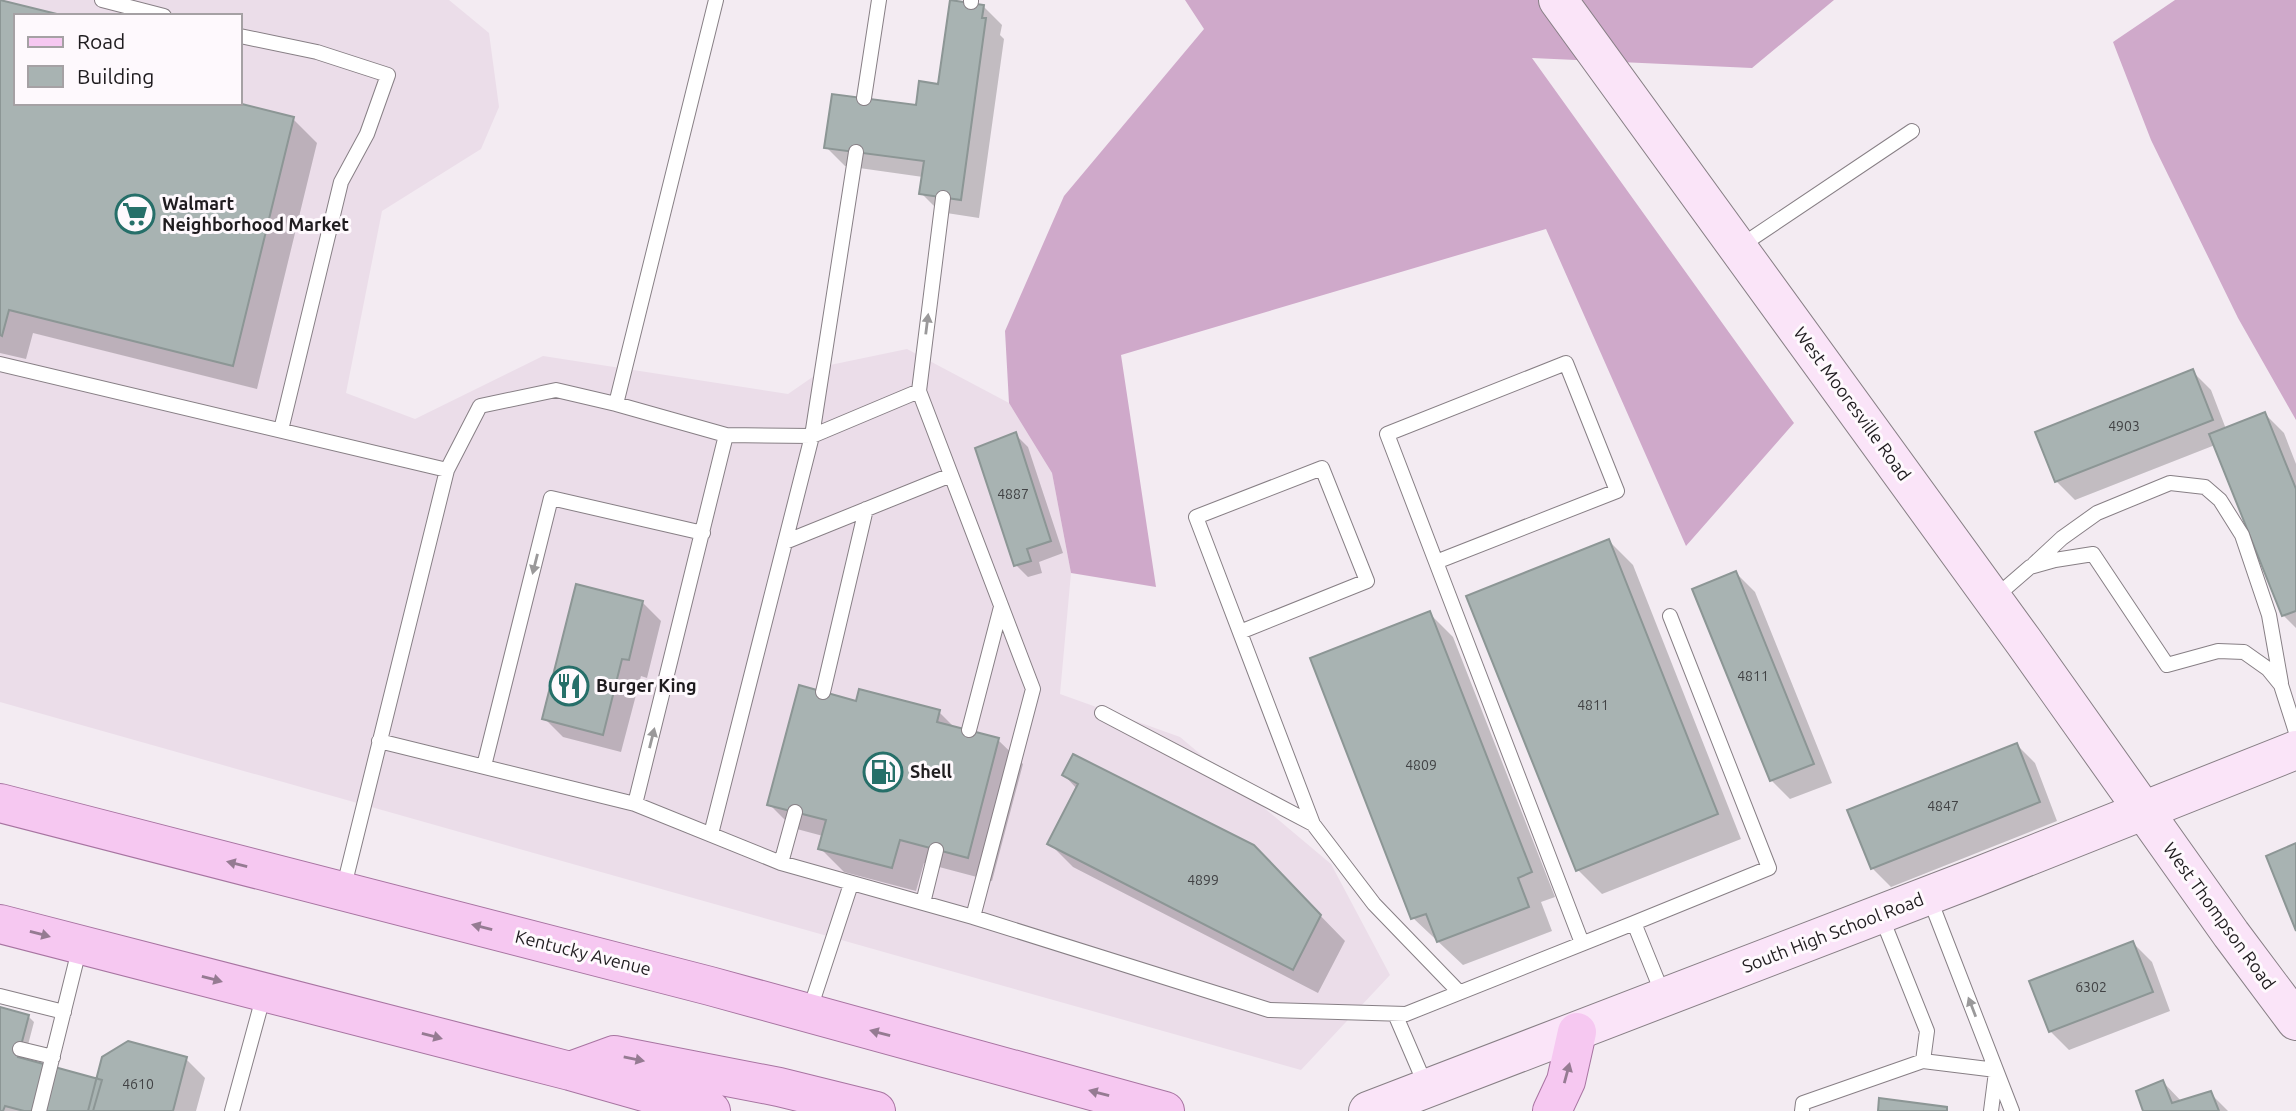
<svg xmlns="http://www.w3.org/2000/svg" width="2296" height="1111" viewBox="0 0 2296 1111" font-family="Ubuntu,sans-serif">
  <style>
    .built { fill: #ebdde9; fill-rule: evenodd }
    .forest { fill: #cfa9ca }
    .shadow { fill: #0003 }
    .building { fill: #a8b3b2; stroke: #8c9695; stroke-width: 2 }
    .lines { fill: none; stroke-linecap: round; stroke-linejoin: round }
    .lane-casing { stroke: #877f85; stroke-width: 16 }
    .secondary-casing { stroke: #877f85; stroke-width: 40 }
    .primary-casing { stroke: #a774a1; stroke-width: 40 }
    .lane { stroke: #fff; stroke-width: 14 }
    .secondary { stroke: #fae4f8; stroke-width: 38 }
    .primary { stroke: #f6c8f1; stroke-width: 38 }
    .oneway { fill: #9a999a }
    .oneway2 { fill: #957b92 }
    .labels { text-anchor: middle; stroke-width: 6; stroke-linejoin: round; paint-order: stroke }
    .number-label { font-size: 14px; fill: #414244 }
    .poi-label { font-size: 18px; font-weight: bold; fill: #1f1c1f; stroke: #fef9fd; text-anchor: start }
    .street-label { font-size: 18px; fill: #1f1c1f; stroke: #fef9fd }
  </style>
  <rect width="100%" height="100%" fill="#f3ebf2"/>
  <path class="built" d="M0,0H449L489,33L499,107L481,149L382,211L346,393L415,419L543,356L788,394L830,365L907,349L1009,403L1052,473L1071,573L1060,694L1180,737L1331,864L1390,975L1301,1070L0,702ZM16,16H240V103H16Z"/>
  <path class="forest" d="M1185,0H1834L1752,68L1532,58L1794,423L1686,546L1546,229L1121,355L1156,587L1071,573L1052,473L1009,403L1005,331L1064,196L1204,29Z
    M2175,0H2296V420L2238,318L2151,140L2113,42Z"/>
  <path class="shadow" d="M0,1L16,16V103L293,119L317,143L257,389L33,333L26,359L0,353Z
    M983,6L1002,25L1000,35L1004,39L979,218L940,212L921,193L923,177L845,166L826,147L917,107L939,86Z
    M2192,371L2211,390L2226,429L2265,414L2284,433L2296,464V628L2283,615L2215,445L2075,500L2056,481Z
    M1015,434L1028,447L1063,553L1039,562L1042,573L1028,577L1016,565Z
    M1609,541L1633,565L1741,839L1602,894L1578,870Z
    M1736,573L1755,592L1832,783L1790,799L1771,780Z
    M642,602L661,621L647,678L641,676L621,752L563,737L544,718Z
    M1429,613L1453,637L1555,897L1541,902L1552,931L1463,965L1413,918Z
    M857,703L939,712L956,729L998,740L1023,764L992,881L924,863L916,891L844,872L820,848L823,836L793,828L769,804Z
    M2017,745L2035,763L2057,821L1891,887L1872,868Z
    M1064,775L1278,872L1345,941L1318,993L1073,867L1049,843L1077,789Z
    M2133,943L2152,962L2170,1011L2069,1050L2050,1031Z
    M0,1008L28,1016L34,1022L24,1060L98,1081L186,1059L205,1078L196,1111H0Z
    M2163,1082L2182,1102L2210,1093L2228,1111H2145Z"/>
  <path class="building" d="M0,0L65,16H16V103H238L294,117L233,366L9,310L2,336L0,335Z
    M950,0L984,5L982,18H986L961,200L919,194L924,161L824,148L832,94L916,105L919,81L938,84Z
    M2193,369L2213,420L2055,482L2035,432Z
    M2265,412L2296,489V611L2282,616L2209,434Z
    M1016,432L1051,541L1027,549L1031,561L1014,566L975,448Z
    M1609,539L1718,814L1576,871L1466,596Z
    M1736,571L1814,764L1770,781L1692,589Z
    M576,584L643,601L629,660L622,659L603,735L542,719Z
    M1430,611L1532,872L1518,878L1529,907L1437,942L1426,914L1411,919L1310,658Z
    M799,685L856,701L859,689L940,710L937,722L999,738L968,858L900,840L892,868L818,849L826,820L767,805Z
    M2017,743L2040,802L1871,869L1847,810Z
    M1073,754L1254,845L1321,915L1293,970L1047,844L1078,784L1062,775Z
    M2296,843V931L2266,856Z
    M2133,941L2153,992L2049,1032L2029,981Z
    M0,1007L29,1015L18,1057L102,1080L93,1111H24L5,1106L3,1111H0Z
    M128,1041L187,1057L173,1111H88L102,1057Z
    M2163,1080L2172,1103L2211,1091L2219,1111H2143L2136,1091Z
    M1879,1098L1947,1107V1111H1878Z"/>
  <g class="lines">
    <defs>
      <path id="lane" d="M102,0L164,16
        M971,2V0
        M240,36L317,52L388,75L367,134L341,182L281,430
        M864,98L879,0
        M1739,247L1912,131
        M0,364L447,470L343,890
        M919,391L943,198
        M616,404L716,0
        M447,470L480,406L556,390L616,404L726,435L812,436L919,391L1033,689L973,917
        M785,542L951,475
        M1436,562L1387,434L1566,363L1617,491L1436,562L1582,943
        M2034,564L2062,538L2097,513L2170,483L2205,487L2220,500L2242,535L2269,615L2281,683
        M1993,599L2030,567L2055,560L2093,554L2167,665L2218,651L2244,652L2268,669L2281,685L2296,732
        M1240,632L1367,581L1322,468L1196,517L1313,824L1374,904L1459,992
        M823,692L866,509
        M1102,713L1313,824
        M969,730L1001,607
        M379,741L635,804L781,863L973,917L1269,1010L1406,1014L1634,923L1664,997
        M484,766L551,498L703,533
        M635,804L726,435
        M711,834L812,436L856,152
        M781,863L795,812
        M1929,897L2012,1111
        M923,903L936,850
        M1881,916L1927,1031L1923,1061
        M1634,923L1769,868L1670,616
        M0,996L64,1012
        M809,1012L851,884
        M1395,1014L1426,1086
        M20,1049L53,1057
        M39,1111L80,946
        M232,1111L264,994
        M1802,1111L1803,1103L1923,1061L1996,1070
        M1991,1111L1996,1072"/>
      <path id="secondary" d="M1558,0L2024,642L2231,934L2296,1021
        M1368,1111L1974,878L2296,750"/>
      <path id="primary" d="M0,803L710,986L1165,1111
        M0,924L570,1071L711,1111
        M570,1071L614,1055L779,1087L876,1111
        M1552,1111L1566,1081L1577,1032"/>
    </defs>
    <use href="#lane" class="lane-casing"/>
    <use href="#secondary" class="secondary-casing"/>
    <use href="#primary" class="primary-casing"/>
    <use href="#lane" class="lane"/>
    <use href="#secondary" class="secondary"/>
    <use href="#primary" class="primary"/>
  </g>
  <defs><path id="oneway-solid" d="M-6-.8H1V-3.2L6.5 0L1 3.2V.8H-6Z" transform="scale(1.75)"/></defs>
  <g class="oneway">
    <use href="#oneway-solid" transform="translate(927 324) rotate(-83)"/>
    <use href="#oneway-solid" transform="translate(535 564) rotate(104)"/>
    <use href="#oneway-solid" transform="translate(652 738) rotate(-76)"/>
    <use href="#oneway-solid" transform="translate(1972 1007) rotate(-111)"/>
  </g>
  <g class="oneway2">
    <use href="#oneway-solid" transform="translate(237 864) rotate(-166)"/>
    <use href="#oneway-solid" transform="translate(482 927) rotate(-166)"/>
    <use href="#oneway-solid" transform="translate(40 934) rotate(15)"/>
    <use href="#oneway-solid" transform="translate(212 979) rotate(15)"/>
    <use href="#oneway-solid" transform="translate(880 1033) rotate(-165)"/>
    <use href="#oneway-solid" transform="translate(432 1036) rotate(15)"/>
    <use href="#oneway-solid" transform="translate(634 1059) rotate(11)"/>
    <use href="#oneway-solid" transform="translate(1567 1073) rotate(-75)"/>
    <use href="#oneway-solid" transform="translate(1099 1093) rotate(-165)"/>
  </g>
  <defs>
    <symbol id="supermarket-ring" viewBox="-11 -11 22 22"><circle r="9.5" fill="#fef9fd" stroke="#266f69" stroke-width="1.5"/><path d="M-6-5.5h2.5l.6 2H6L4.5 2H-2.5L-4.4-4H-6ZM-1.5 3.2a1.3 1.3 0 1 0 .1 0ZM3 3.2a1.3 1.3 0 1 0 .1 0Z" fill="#266f69"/></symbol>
    <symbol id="restaurant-ring" viewBox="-11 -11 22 22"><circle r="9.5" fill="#fef9fd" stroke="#266f69" stroke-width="1.5"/><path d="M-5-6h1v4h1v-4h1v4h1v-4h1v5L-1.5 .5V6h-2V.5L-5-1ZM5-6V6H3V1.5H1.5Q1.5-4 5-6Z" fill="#266f69"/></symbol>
    <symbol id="fuel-ring" viewBox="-11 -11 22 22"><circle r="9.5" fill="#fef9fd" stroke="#266f69" stroke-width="1.5"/><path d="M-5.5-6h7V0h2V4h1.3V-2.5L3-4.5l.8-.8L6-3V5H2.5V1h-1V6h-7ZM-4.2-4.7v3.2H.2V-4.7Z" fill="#266f69"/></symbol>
  </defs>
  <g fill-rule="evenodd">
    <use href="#supermarket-ring" x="113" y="192" width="44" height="44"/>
    <use href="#restaurant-ring" x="547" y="664" width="44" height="44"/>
    <use href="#fuel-ring" x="861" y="750" width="44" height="44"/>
  </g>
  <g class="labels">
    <g class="number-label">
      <text x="2124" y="431">4903</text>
      <text x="1013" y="499">4887</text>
      <text x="1753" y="681">4811</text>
      <text x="1593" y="710">4811</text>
      <text x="1421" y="770">4809</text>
      <text x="1943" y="811">4847</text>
      <text x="1203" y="885">4899</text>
      <text x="2091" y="992">6302</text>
      <text x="138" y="1089">4610</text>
    </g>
    <g class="poi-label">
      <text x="162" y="210">Walmart<tspan x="162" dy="21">Neighborhood Market</tspan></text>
      <text x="596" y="692">Burger King</text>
      <text x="910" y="778">Shell</text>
    </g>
    <g class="street-label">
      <text transform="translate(1852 404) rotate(54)" y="6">West Mooresville Road</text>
      <text transform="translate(2219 916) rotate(54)" y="6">West Thompson Road</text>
      <text transform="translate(1833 933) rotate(-21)" y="6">South High School Road</text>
      <text transform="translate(583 953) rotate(14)" y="6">Kentucky Avenue</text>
    </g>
  </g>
  <rect x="14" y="14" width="228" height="91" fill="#fef9fd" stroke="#a5a1a4" stroke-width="2"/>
  <rect x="28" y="37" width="35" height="10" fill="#f6c8f1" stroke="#a5a1a4" stroke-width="2"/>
  <text x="77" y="49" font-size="21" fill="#1f1c1f">Road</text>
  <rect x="28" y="66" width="35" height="21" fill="#a8b3b2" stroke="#a5a1a4" stroke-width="2"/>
  <text x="77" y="84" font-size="21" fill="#1f1c1f">Building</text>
</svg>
